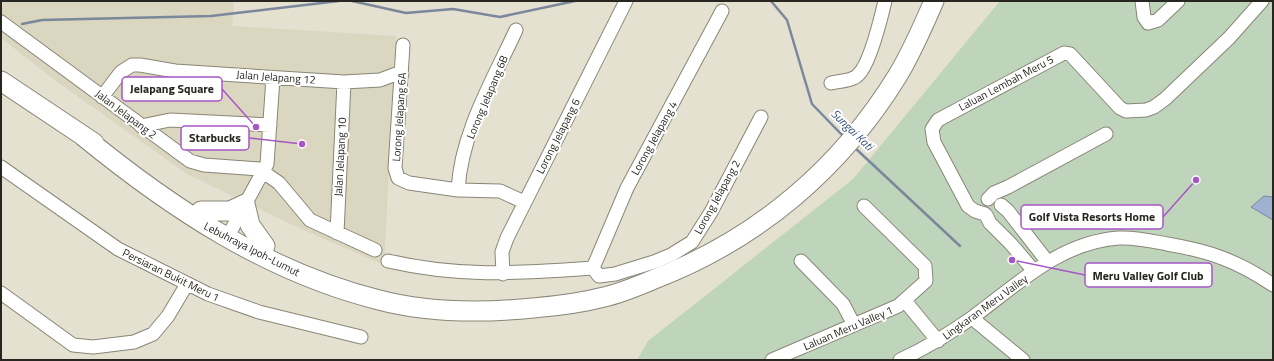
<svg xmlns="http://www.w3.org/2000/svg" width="1274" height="361" viewBox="0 0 1274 361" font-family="'Titillium Web',sans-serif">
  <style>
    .built { fill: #dad6bf }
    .green { fill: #bed5bc }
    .water { fill: #9fb1d0; stroke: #7b879b }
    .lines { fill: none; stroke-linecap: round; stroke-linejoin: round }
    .stream { stroke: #7b879b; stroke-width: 2.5 }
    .minor-casing { stroke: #898677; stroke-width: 15 }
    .highway-casing { stroke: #898677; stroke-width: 21 }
    .minor { stroke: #fff; stroke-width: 13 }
    .highway { stroke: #fff; stroke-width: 19 }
    .labels { text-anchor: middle; stroke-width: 4; stroke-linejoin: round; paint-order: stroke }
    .street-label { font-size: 11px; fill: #272620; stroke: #fff }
    .water-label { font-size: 12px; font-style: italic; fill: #3b5681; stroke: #fff }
    .leader { fill: none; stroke: #a756c6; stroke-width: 1.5 }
    .callout-dot { fill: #a756c6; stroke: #fff; stroke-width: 1.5 }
    .callout { fill: #fff; stroke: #a756c6; stroke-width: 1.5 }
    .callout-label { font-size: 12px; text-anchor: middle; font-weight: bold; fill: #272620 }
  </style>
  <rect width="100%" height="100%" fill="#e4e1d1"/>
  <path class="built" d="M1,1H234L232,26L396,36L384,265L299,228L187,174L56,81L1,38Z"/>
  <path class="green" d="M1000,1H1273V360H637L648,341L853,179Z"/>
  <path class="water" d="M1264,196L1273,197V220L1251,207Z"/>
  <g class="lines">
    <path class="stream" d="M352,1L406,13L453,9L500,17L575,1
      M771,1L787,20L812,104L843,136
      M22,24L42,20L211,16L339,1
      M854,147L960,246"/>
    <defs>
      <path id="minor" d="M1142,1L1144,17L1148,23L1158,20L1178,1
        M1,22L190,161L204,165L259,169L279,183L310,220L375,250
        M403,45L395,168L398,178L409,183L458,190L500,191L524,202
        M831,83C840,81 852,81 858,75C870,64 881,18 885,1
        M102,97L121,72L132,65H140L175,71L344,82L380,80L396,74H402
        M141,126L170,120L270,125
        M1,167L118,249L208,294L259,312L361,337
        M458,190C461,133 493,80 516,30
        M988,199L994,193L1008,187L1106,134
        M1001,205L1008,211L1047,261
        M985,214L975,211L968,206L934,142L932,129L938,120L1064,53L1070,54L1120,108L1126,111L1146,110L1154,107L1165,99L1229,38L1262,1
        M986,215L990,223L1011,244L1034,271
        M337,233L344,82
        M227,238L267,164L273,78
        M388,261C462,278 519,273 593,268
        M801,261L843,304L854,325
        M593,268L627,188L722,11
        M593,268L599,276L615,274L654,262L671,255L692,242L711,212L761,117
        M503,274L502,252L507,238L626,1
        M1,293L73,345L93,347L134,342L153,334L168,316L187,284
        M905,301L938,341
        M972,318L1023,360
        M772,360L898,306L926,281L925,266L864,206
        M900,360C926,348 949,334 973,317C1018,284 1060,242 1119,238C1135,237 1152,241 1167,244C1209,251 1238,261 1273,285"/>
      <path id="highway" d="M1,81L94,143
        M83,136C171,208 267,272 379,300C428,313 482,313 533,308C557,306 581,303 604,297C622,293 640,285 657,278C759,238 841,168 898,75C912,52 923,26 934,1
        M201,211H230L245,204L250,225L265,246"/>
    </defs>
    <use href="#minor" class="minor-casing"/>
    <use href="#highway" class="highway-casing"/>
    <use href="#minor" class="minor"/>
    <use href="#highway" class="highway"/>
  </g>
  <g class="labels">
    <g class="street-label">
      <text transform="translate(276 77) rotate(4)" y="4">Jalan Jelapang 12</text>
      <text transform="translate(1006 83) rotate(-28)" y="4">Laluan Lembah Meru 5</text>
      <text transform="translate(487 97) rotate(-67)" y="4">Lorong Jelapang 6B</text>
      <text transform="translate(126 114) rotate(37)" y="4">Jalan Jelapang 2</text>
      <text transform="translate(399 117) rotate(-86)" y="4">Lorong Jelapang 6A</text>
      <text transform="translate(558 136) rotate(-63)" y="4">Lorong Jelapang 6</text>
      <text transform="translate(654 138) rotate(-61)" y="4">Lorong Jelapang 4</text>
      <text transform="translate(340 157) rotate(-87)" y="4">Jalan Jelapang 10</text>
      <text transform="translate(717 197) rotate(-61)" y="4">Lorong Jelapang 2</text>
      <text transform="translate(252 249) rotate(27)" y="4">Lebuhraya Ipoh-Lumut</text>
      <text transform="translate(171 275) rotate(26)" y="4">Persiaran Bukit Meru 1</text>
      <text transform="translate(985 307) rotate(-36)" y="4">Lingkaran Meru Valley</text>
      <text transform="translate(848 328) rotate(-23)" y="4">Laluan Meru Valley 1</text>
    </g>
    <g class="water-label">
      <text transform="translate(852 130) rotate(44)" y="4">Sungai Kati</text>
    </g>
  </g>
  <path class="leader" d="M256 127L222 89M302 144L249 138M1196 180L1163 217M1012 260L1085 275"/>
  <g class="callout-dot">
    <circle cx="256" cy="127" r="4"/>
    <circle cx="302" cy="144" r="4"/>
    <circle cx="1196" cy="180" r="4"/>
    <circle cx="1012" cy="260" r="4"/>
  </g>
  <g class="callout">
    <rect x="122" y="77" width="100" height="24" rx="4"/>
    <rect x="181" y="126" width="68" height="24" rx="4"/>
    <rect x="1021" y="205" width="142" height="24" rx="4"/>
    <rect x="1085" y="263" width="127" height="24" rx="4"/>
  </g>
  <g class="callout-label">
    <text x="172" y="93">Jelapang Square</text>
    <text x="215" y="142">Starbucks</text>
    <text x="1092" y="221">Golf Vista Resorts Home</text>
    <text x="1148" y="280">Meru Valley Golf Club</text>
  </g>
  <rect width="1274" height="361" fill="none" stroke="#272620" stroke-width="4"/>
</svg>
